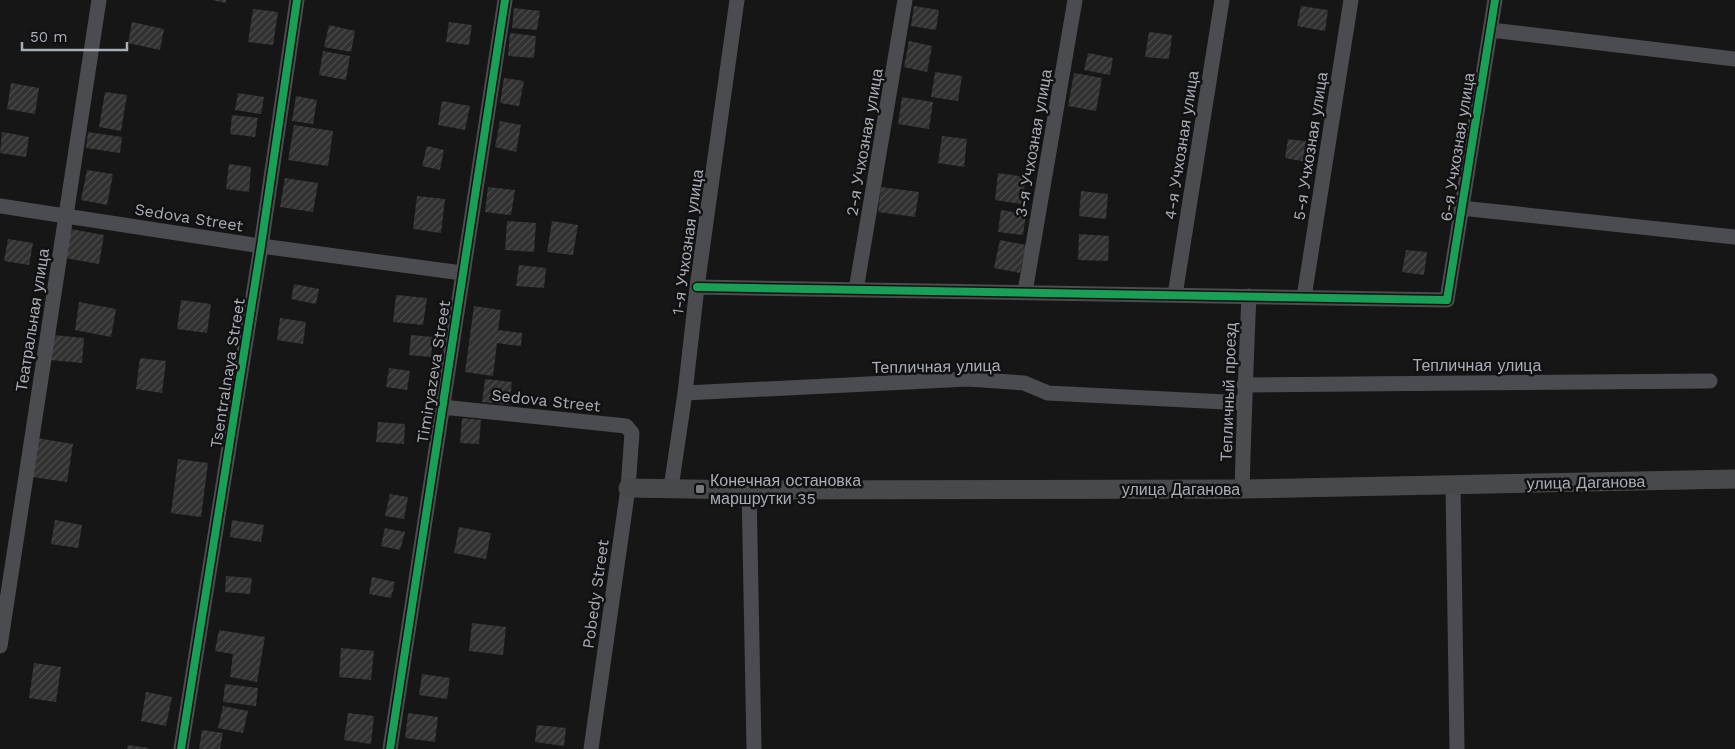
<svg xmlns="http://www.w3.org/2000/svg" width="1735" height="749" viewBox="0 0 1735 749" font-family="'Work Sans',sans-serif">
  <style>
    .building { fill: url(#building-hatch) }
    .lines { fill: none; stroke-linecap: round; stroke-linejoin: round }
    .minor { stroke: #4b4c4f; stroke-width: 15 }
    .major { stroke: #48494b; stroke-width: 19 }
    .cycleway-casing { stroke: #111112; stroke-width: 11 }
    .cycleway { stroke: #1a9f57; stroke-width: 8 }
    .poi-dot { fill: #76787e; stroke: #111112; stroke-width: 2 }
    .labels { text-anchor: middle; stroke-width: 5; stroke-linejoin: round; paint-order: stroke }
    .street-label { font-size: 16px; fill: #a9adb6; stroke: #111112 }
    .poi-label { font-size: 16px; fill: #a9adb6; stroke: #111112; text-anchor: start }
  </style>
  <defs>
    <pattern id="building-hatch" width="6" height="6" patternUnits="userSpaceOnUse" patternTransform="scale(1.25)"><rect width="6" height="6" fill="#313132"/><path d="M-1 1l2-2M0 6l6-6M5 7l2-2" fill="none" stroke="#4c4c4d"/></pattern>
  </defs>
  <rect width="100%" height="100%" fill="#161617"/>
  <path class="building" d="M212,0H226V3Z
    M914,6L939,10L936,30L911,26Z
    M1301,6L1328,10L1325,31L1297,26Z
    M514,8L540,11L537,30L512,28Z
    M253,9L278,12L273,45L248,42Z
    M132,22L164,29L160,50L128,43Z
    M449,22L472,25L469,45L446,42Z
    M329,25L355,31L351,52L324,47Z
    M1149,32L1172,35L1169,59L1145,57Z
    M510,33L536,36L534,58L508,56Z
    M909,41L932,46L927,72L904,67Z
    M323,51L350,56L346,80L319,75Z
    M1088,53L1113,58L1110,75L1084,70Z
    M935,72L962,76L958,101L931,97Z
    M1074,73L1102,78L1096,111L1068,106Z
    M504,78L524,81L519,106L500,103Z
    M11,83L39,88L35,114L7,109Z
    M105,92L127,95L121,131L99,127Z
    M238,93L264,97L261,114L235,110Z
    M296,96L317,100L313,124L292,121Z
    M902,97L933,102L929,129L898,124Z
    M442,101L470,106L465,130L438,125Z
    M232,115L258,118L255,137L230,134Z
    M500,121L521,125L516,152L495,147Z
    M294,125L333,131L328,166L288,160Z
    M2,132L29,137L26,157L0,153Z
    M88,132L122,137L120,153L86,148Z
    M942,136L967,139L964,167L938,163Z
    M1288,139L1311,142L1307,162L1285,158Z
    M427,146L444,150L440,170L422,166Z
    M229,164L251,167L249,192L226,189Z
    M87,170L113,174L107,205L81,200Z
    M998,173L1026,177L1022,204L995,200Z
    M285,178L318,183L313,212L280,207Z
    M488,187L515,190L511,215L485,212Z
    M881,187L919,192L915,217L878,212Z
    M1081,191L1108,194L1106,219L1079,216Z
    M417,196L445,199L441,233L413,229Z
    M1001,210L1026,214L1023,235L998,232Z
    M507,221L536,223L534,252L505,250Z
    M552,221L578,225L573,255L547,252Z
    M71,229L104,235L99,264L65,258Z
    M1079,234L1109,236L1108,261L1078,260Z
    M8,239L33,243L29,265L4,261Z
    M1000,240L1026,245L1020,273L994,268Z
    M1406,250L1427,252L1424,275L1402,272Z
    M519,265L546,268L544,288L516,286Z
    M294,284L319,289L316,304L291,299Z
    M396,295L427,298L423,325L393,322Z
    M181,300L211,304L207,333L177,329Z
    M79,302L116,309L111,337L75,330Z
    M474,306L501,310L498,330L522,333L521,346L497,343L493,376L465,372Z
    M280,318L306,322L303,344L277,340Z
    M53,335L84,338L82,363L51,360Z
    M411,335L433,337L431,357L409,355Z
    M140,358L166,361L162,393L136,389Z
    M389,368L410,371L407,390L386,387Z
    M485,379L512,382L509,405L482,402Z
    M462,418L481,420L479,444L460,443Z
    M378,422L405,424L404,444L376,442Z
    M37,438L73,444L67,482L32,477Z
    M178,459L208,463L201,517L171,513Z
    M390,494L408,497L404,519L385,516Z
    M55,520L82,525L78,548L51,544Z
    M232,520L264,525L261,542L230,537Z
    M459,527L491,533L486,559L454,553Z
    M385,528L405,532L400,550L381,546Z
    M226,576L252,578L250,594L225,592Z
    M372,577L395,582L391,598L369,594Z
    M472,623L506,627L503,655L469,651Z
    M219,630L265,637L257,682L230,677L233,654L215,651Z
    M341,648L374,651L371,680L339,677Z
    M34,663L61,667L56,702L29,698Z
    M422,674L450,678L447,699L419,695Z
    M225,684L258,688L256,706L223,702Z
    M146,692L172,697L166,726L141,721Z
    M223,706L248,711L243,733L218,728Z
    M348,713L374,716L371,744L344,740Z
    M408,713L438,717L435,742L405,738Z
    M537,725L566,728L564,746L535,742Z
    M202,730L223,733L220,749H199Z
    M128,745L149,748V749H127Z"/>
  <g class="lines">
    <path class="minor" d="M1491,30L1735,59
      M0,206L261,246L462,273
      M1461,208L1735,237
      M697,287L1447,300L1495,0
      M856,290L905,0
      M1025,292L1075,0
      M1175,295L1222,0
      M1304,297L1351,0
      M1244,385L1710,381
      M685,393L968,379L1024,383L1048,393L1245,403
      M442,407L626,426L632,433L628,488L591,749
      M1453,485L1457,749
      M749,487L754,749
      M671,488L685,393L697,287L737,0
      M1242,489C1244,424 1246,360 1249,296
      M0,646L99,0
      M181,749L261,246L297,0
      M390,749L505,0"/>
    <path class="major" d="M628,488L749,490L1242,489L1735,479"/>
    <defs>
      <path id="cycleway" d="M697,287L1447,300L1495,0
        M181,749L261,246L297,0
        M390,749L505,0"/>
    </defs>
    <use href="#cycleway" class="cycleway-casing"/>
    <use href="#cycleway" class="cycleway"/>
  </g>
  <rect class="poi-dot" x="695" y="484" width="10" height="10" rx="2.5"/>
  <g class="labels">
    <g class="street-label">
      <text transform="translate(864 142) rotate(-80)" y="6">2-я Учхозная улица</text>
      <text transform="translate(1033 143) rotate(-80)" y="6">3-я Учхозная улица</text>
      <text transform="translate(1181 145) rotate(-81)" y="6">4-я Учхозная улица</text>
      <text transform="translate(1310 146) rotate(-81)" y="6">5-я Учхозная улица</text>
      <text transform="translate(1457 147) rotate(-81)" y="6">6-я Учхозная улица</text>
      <text transform="translate(189 217) rotate(9)" y="6">Sedova Street</text>
      <text transform="translate(687 242) rotate(-82)" y="6">1-я Учхозная улица</text>
      <text transform="translate(32 320) rotate(-81)" y="6">Театральная улица</text>
      <text x="1477" y="371">Тепличная улица</text>
      <text transform="translate(936 366) rotate(-1)" y="6">Тепличная улица</text>
      <text transform="translate(433 372) rotate(-81)" y="6">Timiryazeva Street</text>
      <text transform="translate(227 373) rotate(-81)" y="6">Tsentralnaya Street</text>
      <text transform="translate(1228 392) rotate(-88)" y="6">Тепличный проезд</text>
      <text transform="translate(546 400) rotate(6)" y="6">Sedova Street</text>
      <text transform="translate(1586 482) rotate(-1)" y="6">улица Даганова</text>
      <text x="1181" y="495">улица Даганова</text>
      <text transform="translate(595 594) rotate(-82)" y="6">Pobedy Street</text>
    </g>
    <g class="poi-label">
      <text x="710" y="486">Конечная остановка<tspan x="710" dy="18">маршрутки 35</tspan></text>
    </g>
  </g>
  <path d="M22 42v8h105v-8" fill="none" stroke="#a9adb6" stroke-width="2.5"/>
  <text x="30" y="42" font-size="15" fill="#a9adb6" stroke="#111112" stroke-width="4" paint-order="stroke">50 m</text>
</svg>
